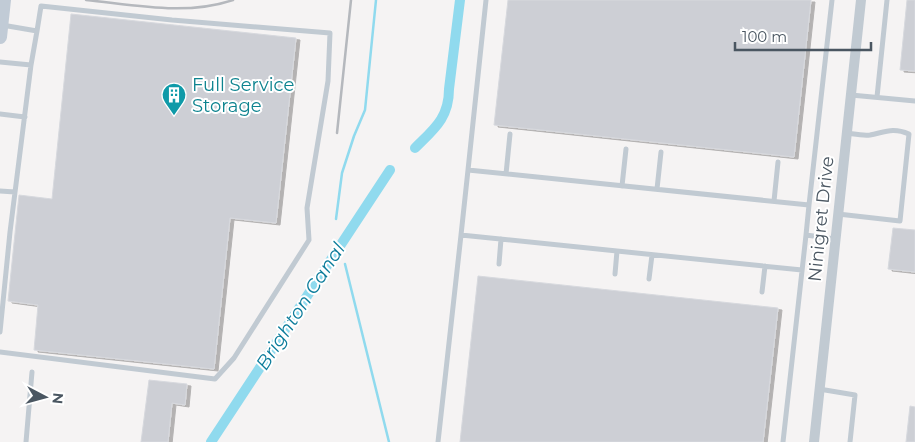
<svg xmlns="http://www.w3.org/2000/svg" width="915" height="442" viewBox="0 0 915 442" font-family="Montserrat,sans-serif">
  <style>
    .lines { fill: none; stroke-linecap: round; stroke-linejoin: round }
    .stream { stroke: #90daee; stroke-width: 2.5 }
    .canal { stroke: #90daee; stroke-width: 10 }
    .building { fill: #cdcfd5; stroke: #d7d9de; filter: url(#shadow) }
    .lane { stroke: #c1cad2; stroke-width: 5 }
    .street { stroke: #c1cad2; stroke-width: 10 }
    .secondary { stroke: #c1cbd6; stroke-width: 14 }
    .rail { stroke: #b5b8bd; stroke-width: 2.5 }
    .labels { text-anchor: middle; stroke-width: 4; stroke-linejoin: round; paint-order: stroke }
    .culture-label { font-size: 18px; fill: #0d838f; stroke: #fff; text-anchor: start }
    .street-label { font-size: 18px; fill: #4a5661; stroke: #fff }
    .water-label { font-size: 19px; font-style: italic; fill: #0c7c9b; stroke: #fff }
  </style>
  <defs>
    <filter id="shadow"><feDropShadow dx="4" dy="2" stdDeviation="0" flood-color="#0004"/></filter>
  </defs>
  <rect width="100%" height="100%" fill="#f5f3f3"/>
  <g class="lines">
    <path class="stream" d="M336,219L342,173L354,136L365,110L376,0
      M345,264L389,442"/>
    <path class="canal" d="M415,148C434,129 449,118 449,89L460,0
      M211,442L390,170"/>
  </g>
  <path class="building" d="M508,0H811L794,157L494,125Z
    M907,0H915V71L900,70Z
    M71,14L296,38L276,223L230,218L214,369L34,350L38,305L8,301L19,195L52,199Z
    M893,228L915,230V272L888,269Z
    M478,276L778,308L763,442H460Z
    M149,380L187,384L185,405L172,403L168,442H141Z
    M910,406L915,407V442H906Z"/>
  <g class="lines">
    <path class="lane" d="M486,0L468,170L809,205L832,0
      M0,62L31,65L37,31
      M851,95L915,101
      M877,97L887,0
      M0,114L25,117
      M506,174L510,134
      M622,186L626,149
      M657,189L661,152
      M0,191L15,192
      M774,201L778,162
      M809,205L806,235L835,239
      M838,214L900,221L909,134C893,127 885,132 870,135C863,136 854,134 846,133
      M461,235L468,170
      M499,264L501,239
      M615,274L617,251
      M649,279L652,255
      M762,292L765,266
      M0,332L10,232L31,65
      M0,352L215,379L234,358L309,240L307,208L328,81L330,33L172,20L41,6L37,31L2,25
      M819,389L855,395L850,442
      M26,442L32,372
      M438,442L461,235L802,270
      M783,442L806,235"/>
    <path class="street" d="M814,442L861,0"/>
    <path class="secondary" d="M0,37L4,0"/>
    <path class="rail" d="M86,0C135,5 186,16 233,0
      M337,133L351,0"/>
  </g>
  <defs>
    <symbol id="building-pin" viewBox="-11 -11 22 30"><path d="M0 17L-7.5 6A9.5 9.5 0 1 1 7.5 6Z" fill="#0f9aa8" stroke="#fff"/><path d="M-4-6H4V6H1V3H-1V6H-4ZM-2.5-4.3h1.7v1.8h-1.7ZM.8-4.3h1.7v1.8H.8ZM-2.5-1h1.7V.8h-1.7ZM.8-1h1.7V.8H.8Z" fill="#fff"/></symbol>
  </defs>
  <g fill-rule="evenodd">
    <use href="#building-pin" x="160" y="81" width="28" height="38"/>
  </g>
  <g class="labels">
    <g class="culture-label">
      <text x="192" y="91">Full Service<tspan x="192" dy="21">Storage</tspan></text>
    </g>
    <g class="street-label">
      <text transform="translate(821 219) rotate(-84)" y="6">Ninigret Drive</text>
    </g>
    <g class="water-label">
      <text transform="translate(300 306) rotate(-57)" y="7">Brighton Canal</text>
    </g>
  </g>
  <g transform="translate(45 397) rotate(96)" stroke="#ffffff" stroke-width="4" paint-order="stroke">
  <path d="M0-4L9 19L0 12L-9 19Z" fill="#4a5661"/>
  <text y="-8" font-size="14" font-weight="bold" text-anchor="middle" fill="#4a5661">N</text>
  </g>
  <path d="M735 42v8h136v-8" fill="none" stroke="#4a5661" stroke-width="2.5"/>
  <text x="742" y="42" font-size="15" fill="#4a5661" stroke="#ffffff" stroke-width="4" paint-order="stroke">100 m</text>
</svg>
